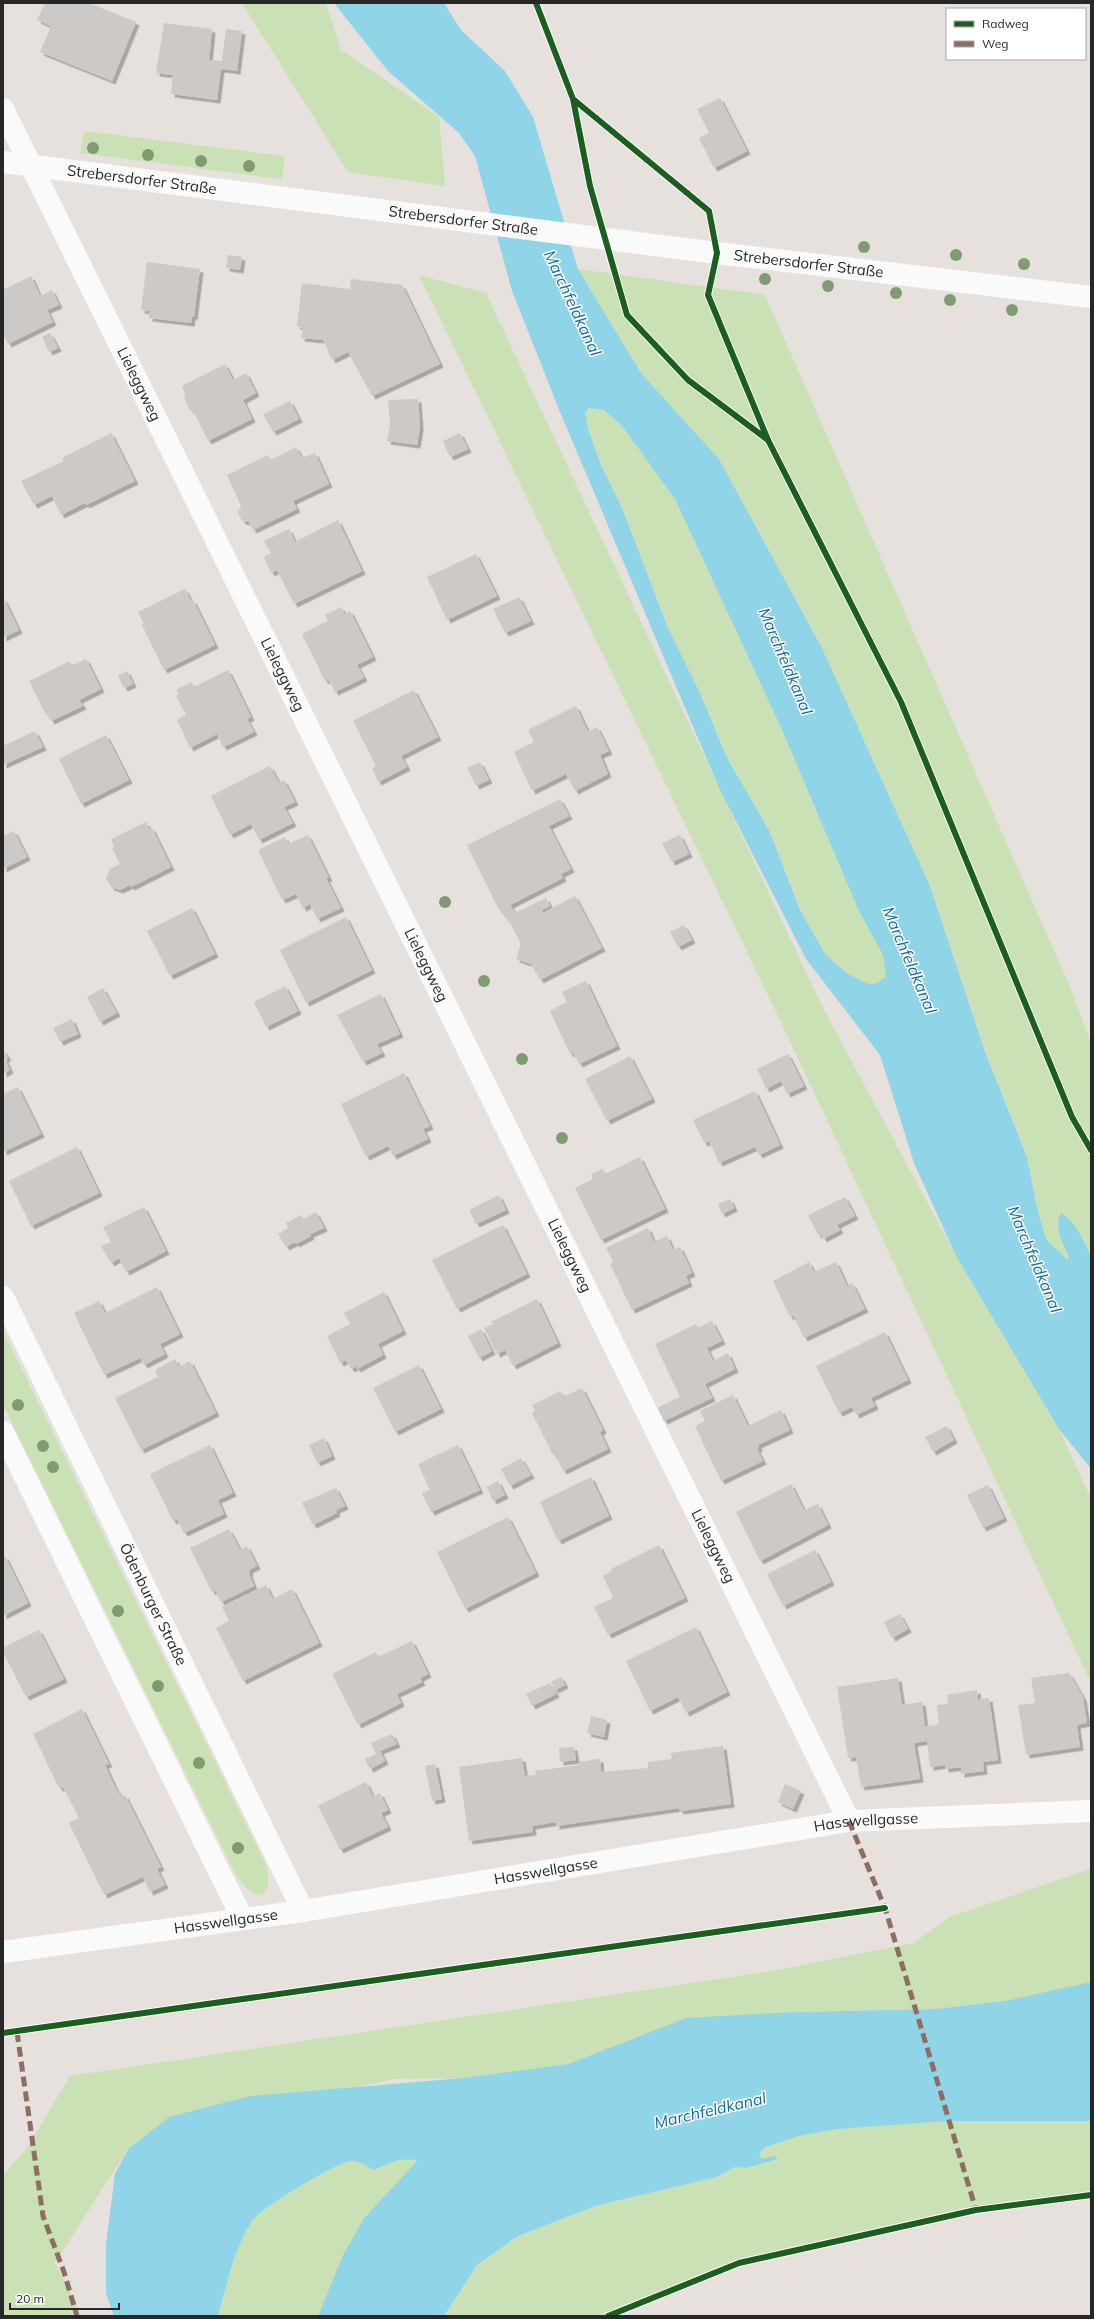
<svg xmlns="http://www.w3.org/2000/svg" width="1094" height="2319" viewBox="0 0 1094 2319" font-family="Mulish,sans-serif">
  <style>
    .green { fill: #c9e1b4 }
    .water { fill: #90d5e7; fill-rule: evenodd }
    .building { fill: #cdc9c6; filter: url(#shadow) }
    .lines { fill: none; stroke-linecap: round; stroke-linejoin: round }
    .street { stroke: #fbfafa; stroke-width: 22 }
    .secondary { stroke: #fbfafa; stroke-width: 22 }
    .quiet { stroke: #8d6e63; stroke-width: 5; stroke-dasharray: 10 5; stroke-linecap: butt }
    .cycleway-casing { stroke: #fff; stroke-width: 8 }
    .cycleway { stroke: #1b5e20; stroke-width: 6 }
    .tree { fill: #809b71 }
    .labels { text-anchor: middle; stroke-width: 3; stroke-linejoin: round; paint-order: stroke }
    .street-label { font-size: 15px; fill: #272727; stroke: #fff }
    .water-label { font-size: 16px; font-style: italic; fill: #0e6c94; stroke: #fff }
  </style>
  <defs>
    <filter id="shadow"><feDropShadow dx="3.5" dy="3.5" stdDeviation="0" flood-color="#0004"/></filter>
  </defs>
  <rect width="100%" height="100%" fill="#e6e1dc"/>
  <path class="green" d="M242,3H326L341,50L439,117L445,186L348,172Z
    M85,131L285,156L282,179L80,153Z
    M578,269L765,295L1070,987L1091,1043V1257L1084,1242L1057,1221L1059,1233L1069,1257L1067,1259L1046,1239L1037,1208L1027,1157L984,1049L930,886L822,648L719,459L641,373Z
    M419,275L486,293L822,1006L956,1256L1059,1429L1091,1499V1683L779,1018Z
    M589,408L604,410L622,426L675,499L783,732L858,909L883,955L886,976L877,983L869,984L848,974L826,955L800,910L769,830L728,760L700,693L667,627L623,510L602,467L589,432L585,413Z
    M3,1331L266,1865C269,1877 270,1886 262,1896C247,1893 242,1883 234,1871L3,1405Z
    M1091,1869V1982L1089,1984L1005,2001L935,2009L796,2012L747,2018H686L568,2064L463,2078L393,2079L353,2088L169,2117L128,2149L55,2263L82,2316H3V2175L27,2148L70,2076L772,1971L914,1943L949,1917Z
    M947,2121H1091V2195L976,2210L739,2263L608,2316H444L477,2265L518,2236L595,2206L717,2177L734,2167L746,2168L778,2159L775,2157L762,2159L759,2153C791,2123 902,2124 947,2121Z
    M407,2159L417,2161L364,2218L343,2255L318,2316H218C227,2284 234,2249 252,2221C259,2209 337,2162 351,2161C359,2161 367,2166 373,2170L389,2163Z"/>
  <path class="water" d="M334,3H444L461,30L505,71L533,117L578,269L641,373L719,459L822,648L930,886L984,1049L1027,1157L1037,1208L1046,1239L1067,1259L1069,1257C1063,1243 1053,1228 1061,1213C1076,1222 1084,1241 1091,1257V1469L1059,1429L956,1256L914,1163L880,1055L806,959L719,788L560,412L512,291L475,156L459,133L388,71ZM589,408L604,410L622,426L675,499L783,732L858,909L883,955L886,976L877,983L869,984L848,974L826,955L800,910L769,830L728,760L700,693L667,626L623,510L602,467L589,432L585,413Z
    M1091,1982V2121H947L837,2129L798,2136L766,2147L759,2153L762,2159L775,2156L778,2159L746,2168L734,2167L717,2177L595,2206L518,2236L477,2265L444,2316H318L343,2255L364,2218L417,2161C402,2156 387,2164 373,2170C367,2166 359,2161 351,2161C337,2162 259,2209 252,2221C234,2249 227,2284 218,2316H114L106,2293V2244L115,2174L128,2149L169,2117L250,2096L463,2078L568,2064L686,2018L796,2012L935,2009L1005,2001Z"/>
  <path class="building" d="M45,3H89L136,22L112,81L40,52L51,26L37,20Z
    M164,23L212,29L209,60L222,61L226,29L242,31L237,71L221,69L217,100L171,94L173,75L156,73Z
    M720,98L747,151L714,168L699,138L709,133L697,109Z
    M228,255L242,257L240,270L226,268Z
    M147,262L200,269L194,317L192,316L191,323L149,318V311L141,310Z
    M31,276L40,296L52,290L59,305L47,310L53,322L8,344L3,334V290Z
    M351,279L402,285L440,364L372,396L348,352L332,360L323,340L301,338L303,328L297,326L302,283L350,289Z
    M50,333L58,348L49,352L42,337Z
    M225,364L233,380L246,373L256,393L243,400L252,419L208,441L194,412L190,410L184,398L185,393L182,386Z
    M418,399L420,427L417,445L387,441L390,424L388,400Z
    M290,401L299,419L273,432L263,414Z
    M111,433L135,481L86,505L85,503L61,515L52,496L34,505L21,481L64,461L62,458Z
    M460,433L468,449L450,457L443,441Z
    M296,447L302,458L315,453L329,484L293,501L297,509L253,530L249,522L242,521L238,512L241,506L227,475L268,455L270,460Z
    M338,520L362,571L294,604L277,570L271,573L264,557L271,553L264,541L289,529L295,542Z
    M476,554L497,596L447,620L427,577Z
    M185,589L191,601L193,600L215,645L164,670L142,625L144,624L138,612Z
    M3,597L19,630L3,638Z
    M519,597L531,621L505,633L493,609Z
    M341,607L344,614L350,611L373,657L357,665L364,678L335,692L328,679L325,681L302,634L328,621L325,615Z
    M86,659L101,689L79,700L83,706L51,721L48,715H46L29,681L70,661L72,666Z
    M228,670L251,717L247,719L254,732L223,747L217,734L190,748L177,720L186,715L176,696L179,695L176,690L191,682L194,687Z
    M127,671L133,684L124,688L118,676Z
    M414,690L438,737L401,756L407,767L378,782L372,768L376,766L353,721Z
    M576,706L588,732L597,727L609,751L600,755L608,774L575,791L566,774L532,791L514,752L534,742L528,730Z
    M35,731L43,747L3,765V746Z
    M106,735L129,780L81,804L59,759Z
    M480,762L489,780L476,786L467,768Z
    M270,766L279,783L284,780L295,802L284,807L293,823L259,840L251,824L230,835L211,796Z
    M560,799L569,816L549,826L571,869L561,874L563,878L510,905L515,913L546,898L550,906L542,910L543,913L575,896L602,948L540,980L531,964L516,959L521,944L507,917L505,918L501,909L499,910L467,845Z
    M146,822L149,829L152,828L171,867L131,887L130,885L120,890L111,887L106,878L110,869L120,864L112,848L114,846L111,839Z
    M14,831L27,857L3,869V836Z
    M308,835L329,878H326L341,908L317,919L310,904L303,908L296,894L282,900L258,850L285,837L288,844Z
    M680,835L689,854L672,862L662,843Z
    M192,908L215,954L170,976L147,931Z
    M346,917L372,970L306,1003L280,950Z
    M684,925L692,940L678,947L670,932Z
    M586,981L617,1046L579,1064L573,1052L570,1054L550,1011L567,1002L562,992Z
    M285,986L298,1011L266,1027L254,1002Z
    M103,988L117,1013L100,1022L87,997Z
    M381,994L400,1034L377,1044L382,1053L363,1062L337,1015Z
    M72,1019L78,1034L60,1042L53,1028Z
    M3,1049L8,1058L5,1059L10,1070L3,1074Z
    M788,1054L804,1086L787,1094L781,1081L766,1089L757,1069Z
    M630,1056L652,1099L607,1121L585,1079Z
    M404,1073L430,1126L423,1129L428,1139L393,1156L388,1146L366,1157L341,1104Z
    M18,1087L41,1134L3,1152V1094Z
    M755,1091L780,1145L759,1155L755,1147L719,1163L709,1141L704,1143L693,1120Z
    M77,1147L99,1193L31,1226L9,1181Z
    M640,1157L665,1209L601,1240L575,1188L593,1179L591,1174L602,1169L605,1174Z
    M499,1195L506,1210L476,1224L469,1210Z
    M845,1197L855,1216L837,1225L840,1230L823,1239L821,1234L818,1235L808,1215Z
    M730,1199L734,1208L722,1214L718,1204Z
    M144,1207L166,1251L126,1272L119,1258L111,1263L101,1246L111,1242L103,1227Z
    M316,1212L324,1228L310,1234L311,1236L296,1244L295,1242L286,1247L278,1234L288,1228L286,1223L301,1215L303,1219Z
    M503,1225L527,1274L457,1309L432,1260Z
    M648,1228L654,1242L667,1236L673,1250L680,1247L692,1273L686,1276L689,1283L632,1310L610,1264L613,1262L606,1248Z
    M809,1262L814,1272L836,1262L847,1286L852,1283L865,1309L804,1338L793,1315L790,1317L773,1281Z
    M157,1287L180,1334L160,1344L165,1354L144,1365L140,1358L104,1375L74,1313L99,1301L105,1313Z
    M384,1292L403,1331L378,1344L383,1355L357,1369L356,1366L351,1369L346,1360L340,1363L327,1336L350,1324L344,1313Z
    M537,1299L558,1343L513,1366L505,1350L497,1354L484,1328L493,1324L491,1322Z
    M712,1321L722,1341L707,1348L713,1361L728,1353L735,1369L705,1384L712,1398L664,1421L657,1408L680,1397L655,1344L696,1324L698,1328Z
    M481,1329L492,1351L479,1358L468,1336Z
    M885,1332L908,1380L871,1398L875,1406L856,1415L852,1407L839,1413L816,1366Z
    M175,1359L179,1367L190,1361L216,1413L141,1450L115,1398L158,1377L155,1370Z
    M419,1365L441,1409L395,1432L373,1388Z
    M582,1388L603,1430L600,1432L608,1449L563,1471L555,1454L553,1455L532,1413L535,1411L532,1405L560,1391L563,1397Z
    M733,1395L748,1426L781,1410L790,1430L758,1445L759,1448L757,1449L763,1461L721,1481L695,1426L705,1421L700,1411Z
    M947,1426L954,1440L933,1452L925,1437Z
    M324,1438L332,1456L317,1463L309,1445Z
    M210,1445L233,1493L218,1500L224,1514L184,1533L177,1519L173,1521L150,1474Z
    M458,1445L480,1490L431,1512L422,1493L430,1490L418,1464Z
    M521,1458L531,1475L510,1486L501,1469Z
    M591,1477L609,1516L558,1541L540,1502Z
    M498,1481L505,1495L493,1501L487,1487Z
    M791,1484L804,1510L818,1504L828,1525L760,1561L736,1512Z
    M988,1485L1004,1518L983,1528L967,1495Z
    M336,1488L345,1506L336,1510L337,1513L313,1525L302,1503Z
    M508,1517L536,1573L465,1609L437,1552Z
    M229,1529L240,1550L247,1546L257,1566L249,1570L250,1572L249,1574L254,1586L221,1602L215,1590L212,1592L190,1548Z
    M659,1545L685,1598L608,1635L594,1607L613,1598L603,1576L612,1571L611,1569Z
    M815,1550L831,1582L783,1606L767,1574Z
    M5,1556L28,1603L3,1616V1557Z
    M266,1585L273,1599L292,1589L319,1643L243,1681L216,1628L229,1621L222,1607Z
    M900,1614L908,1629L892,1638L884,1622Z
    M696,1627L727,1692L686,1713L678,1697L650,1711L626,1661Z
    M39,1630L64,1679L26,1697L4,1654L3,1655V1645L4,1647Z
    M412,1641L428,1674L420,1678L422,1682L397,1694L401,1703L358,1725L332,1674L376,1652L378,1657Z
    M1069,1673L1083,1697L1087,1723L1077,1725L1080,1747L1026,1755L1018,1705L1035,1703L1031,1678Z
    M561,1677L565,1685L555,1690L551,1682Z
    M898,1678L902,1705L922,1702L925,1727L939,1724L937,1705L948,1704L947,1695L977,1690L978,1700L989,1698L998,1760L983,1762L984,1771L961,1774V1767L945,1769V1765L930,1767L927,1741L914,1743L920,1779L861,1787L856,1757L848,1758L837,1687Z
    M550,1683L556,1694L532,1706L526,1694Z
    M82,1709L109,1764L105,1765L114,1785L121,1797L125,1795L161,1867L157,1869L165,1885L150,1892L143,1877L104,1895L69,1823L79,1818L63,1787L59,1788L33,1734Z
    M591,1716L607,1720L604,1737L587,1733Z
    M392,1734L397,1744L380,1751L385,1761L370,1769L365,1759L376,1754L371,1743Z
    M723,1746L731,1804L680,1811L679,1808L556,1826V1822L532,1826L533,1832L469,1841L459,1767L522,1758L525,1776L536,1775L535,1771L580,1765V1762L597,1759H600L601,1772L648,1768V1762L672,1759L671,1753Z
    M571,1747H574L576,1760L560,1762L559,1748Z
    M435,1764L442,1799L432,1801L425,1766Z
    M366,1782L373,1797L380,1793L388,1810L381,1813L388,1827L340,1850L318,1806Z
    M785,1784L801,1791L793,1809L778,1802Z"/>
  <g class="lines">
    <g class="street">
      <path id="s1" d="M3,109L849,1821"/>
      <path id="s2" d="M3,1297L303,1911"/>
      <path d="M3,1432L242,1918"/>
      <path id="s3" d="M3,1952L303,1911L849,1821L1091,1811"/>
    </g>
    <path class="secondary" id="s4" d="M3,162L717,253L1091,297"/>
    <path class="quiet" d="M849,1821L885,1908L976,2210
      M17,2032L43,2216L64,2272L77,2316"/>
    <defs>
      <path id="cycleway" d="M536,3L573,99L590,186L627,315L688,380L768,440
        M573,99L709,211L717,253L708,295L768,440L901,702L1072,1117L1091,1150
        M3,2033L885,1908
        M608,2316L739,2263L976,2210L1091,2195"/>
    </defs>
    <use href="#cycleway" class="cycleway-casing"/>
    <use href="#cycleway" class="cycleway"/>
  </g>
  <g class="tree">
    <circle cx="93" cy="148" r="6"/>
    <circle cx="148" cy="155" r="6"/>
    <circle cx="201" cy="161" r="6"/>
    <circle cx="249" cy="166" r="6"/>
    <circle cx="864" cy="247" r="6"/>
    <circle cx="956" cy="255" r="6"/>
    <circle cx="1024" cy="264" r="6"/>
    <circle cx="765" cy="279" r="6"/>
    <circle cx="828" cy="286" r="6"/>
    <circle cx="896" cy="293" r="6"/>
    <circle cx="950" cy="300" r="6"/>
    <circle cx="1012" cy="310" r="6"/>
    <circle cx="445" cy="902" r="6"/>
    <circle cx="484" cy="981" r="6"/>
    <circle cx="522" cy="1059" r="6"/>
    <circle cx="562" cy="1138" r="6"/>
    <circle cx="18" cy="1405" r="6"/>
    <circle cx="43" cy="1446" r="6"/>
    <circle cx="53" cy="1467" r="6"/>
    <circle cx="118" cy="1611" r="6"/>
    <circle cx="158" cy="1686" r="6"/>
    <circle cx="199" cy="1763" r="6"/>
    <circle cx="238" cy="1848" r="6"/>
  </g>
  <g class="labels">
    <g class="street-label">
      <text dy="5" stroke="none"><textPath href="#s4" startOffset="140">Strebersdorfer Straße</textPath></text>
      <text dy="5" stroke="none"><textPath href="#s4" startOffset="464">Strebersdorfer Straße</textPath></text>
      <text dy="5" stroke="none"><textPath href="#s4" startOffset="812">Strebersdorfer Straße</textPath></text>
      <text dy="5" stroke="none"><textPath href="#s1" startOffset="307">Lieleggweg</textPath></text>
      <text dy="5" stroke="none"><textPath href="#s1" startOffset="631">Lieleggweg</textPath></text>
      <text dy="5" stroke="none"><textPath href="#s1" startOffset="955">Lieleggweg</textPath></text>
      <text dy="5" stroke="none"><textPath href="#s1" startOffset="1279">Lieleggweg</textPath></text>
      <text dy="5" stroke="none"><textPath href="#s1" startOffset="1603">Lieleggweg</textPath></text>
      <text dy="5" stroke="none"><textPath href="#s2" startOffset="342">Ödenburger Straße</textPath></text>
      <text dy="5" stroke="none"><textPath href="#s3" startOffset="873">Hasswellgasse</textPath></text>
      <text dy="5" stroke="none"><textPath href="#s3" startOffset="549">Hasswellgasse</textPath></text>
      <text dy="5" stroke="none"><textPath href="#s3" startOffset="225">Hasswellgasse</textPath></text>
    </g>
    <g class="water-label">
      <text transform="translate(573 303) rotate(65)" y="6">Marchfeldkanal</text>
      <text transform="translate(786 661) rotate(67)" y="6">Marchfeldkanal</text>
      <text transform="translate(910 960) rotate(67)" y="6">Marchfeldkanal</text>
      <text transform="translate(1035 1259) rotate(67)" y="6">Marchfeldkanal</text>
      <text transform="translate(710 2110) rotate(-13)" y="6">Marchfeldkanal</text>
    </g>
  </g>
  <rect width="1094" height="2319" fill="none" stroke="#272727" stroke-width="8"/>
  <rect x="946" y="8" width="140" height="52" fill="#ffffff" stroke="#a9a9a9"/>
  <rect x="954" y="21" width="20" height="6" fill="#1b5e20" stroke="#a9a9a9"/>
  <text x="982" y="28" font-size="12" fill="#272727">Radweg</text>
  <rect x="954" y="41" width="20" height="6" fill="#8d6e63" stroke="#a9a9a9"/>
  <text x="982" y="48" font-size="12" fill="#272727">Weg</text>
  <path d="M10 2303v6h109v-6" fill="none" stroke="#272727" stroke-width="2"/>
  <text x="16" y="2303" font-size="12" fill="#272727" stroke="#ffffff" stroke-width="3" paint-order="stroke">20 m</text>
</svg>
